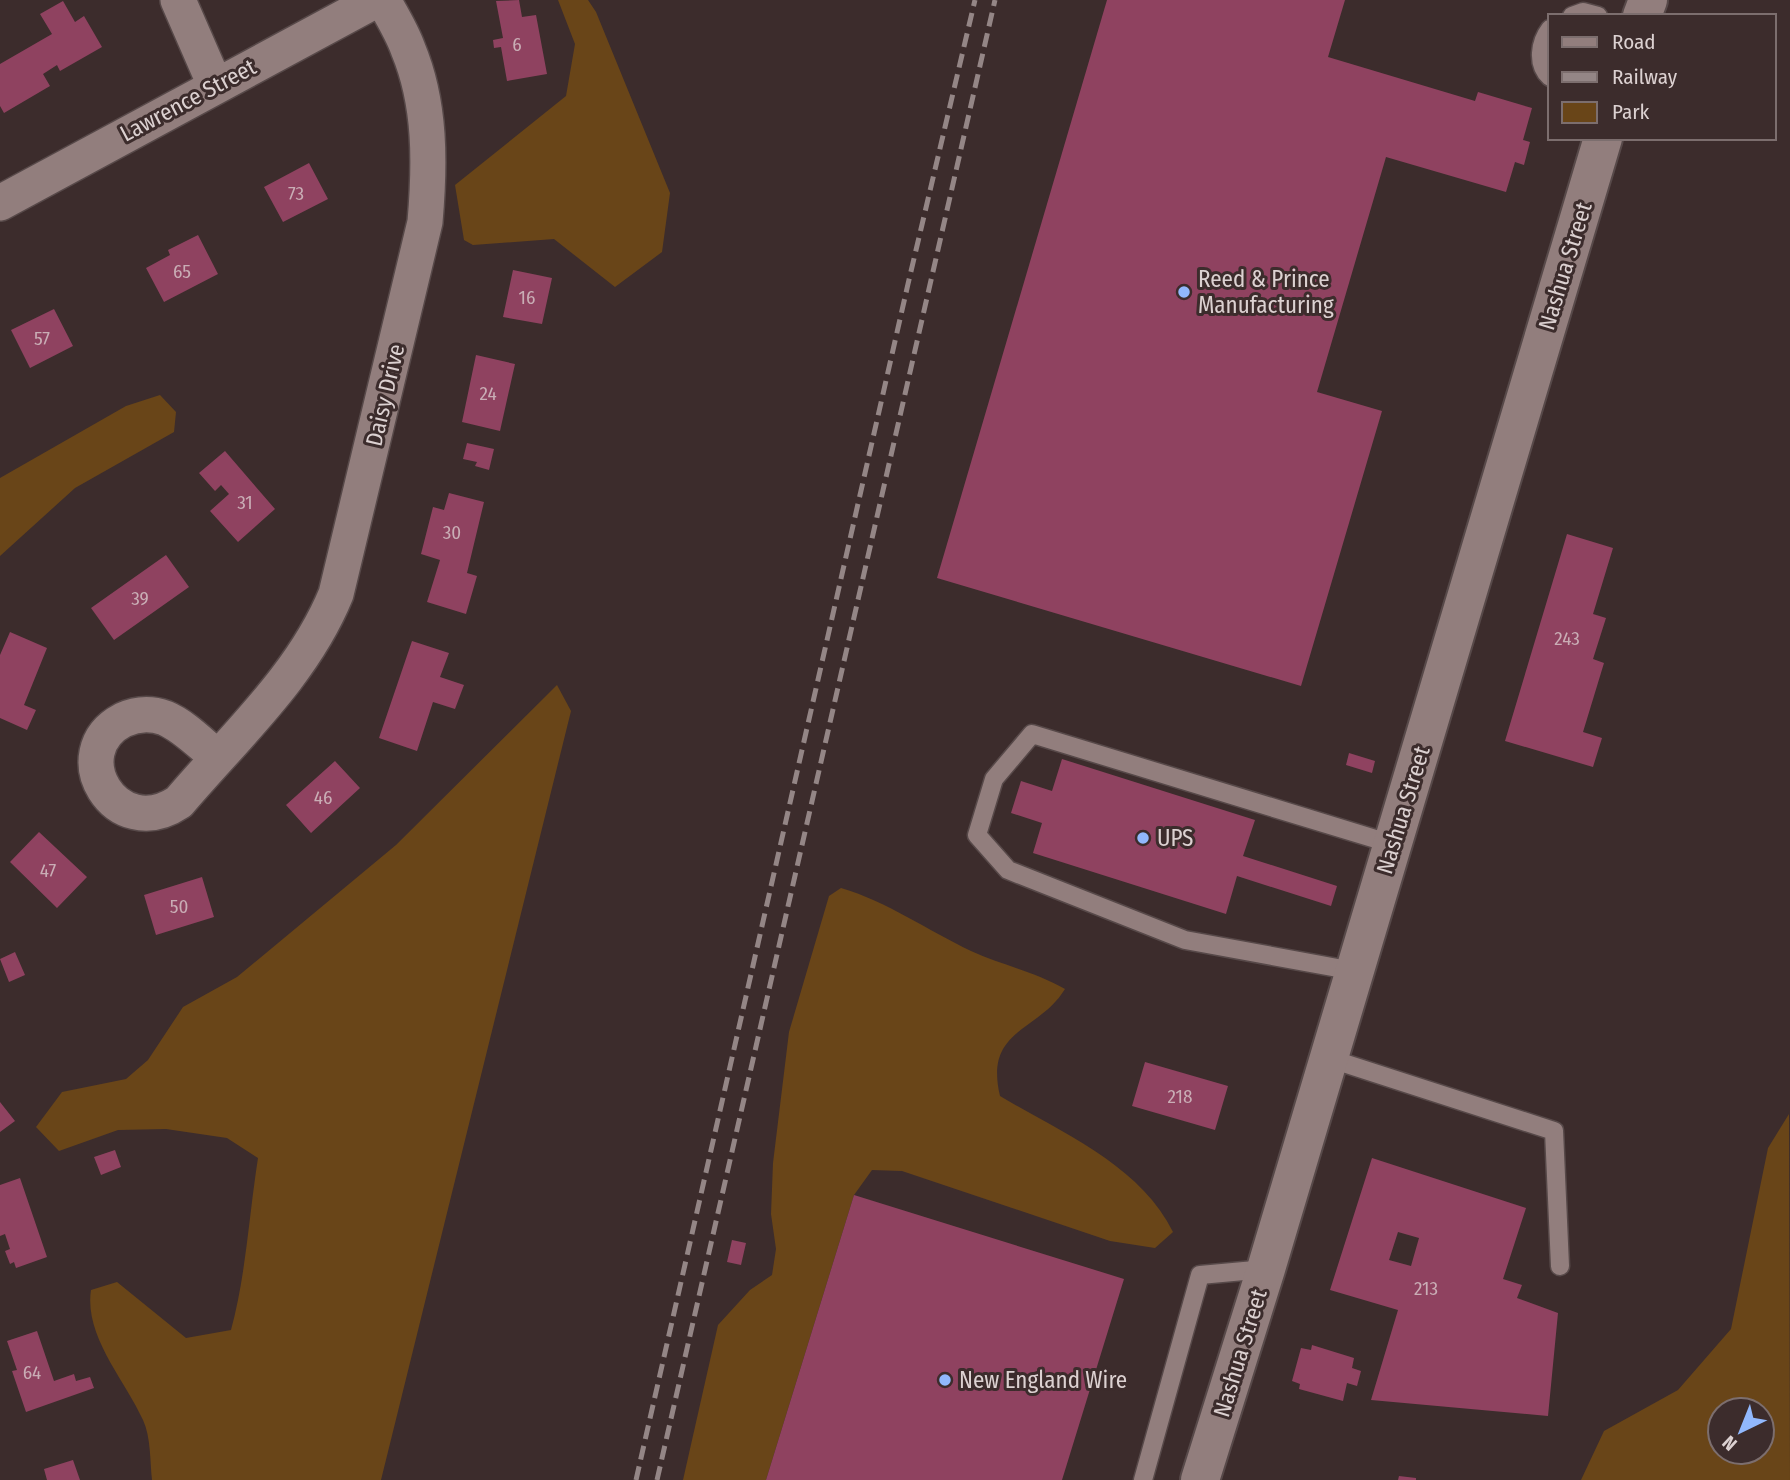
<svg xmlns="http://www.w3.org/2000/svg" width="1790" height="1480" viewBox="0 0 1790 1480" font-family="'Fira Sans Condensed',sans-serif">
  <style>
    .green { fill: #694518; fill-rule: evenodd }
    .building { fill: #8f4260; fill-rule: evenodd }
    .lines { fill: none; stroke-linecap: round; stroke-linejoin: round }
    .lane-casing { stroke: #574949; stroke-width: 21 }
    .street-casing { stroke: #574949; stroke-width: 38 }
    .secondary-casing { stroke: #574949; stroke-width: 42 }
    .lane { stroke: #927e7d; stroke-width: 18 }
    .street { stroke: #927e7d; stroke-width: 35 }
    .secondary { stroke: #927e7d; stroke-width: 38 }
    .rail { stroke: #948686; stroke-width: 5; stroke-dasharray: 14 7; stroke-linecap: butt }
    .poi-dot { fill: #91b8fd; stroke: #3c2c2c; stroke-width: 2.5 }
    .labels { text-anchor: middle; stroke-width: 6; stroke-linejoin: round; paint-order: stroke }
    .number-label { font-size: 19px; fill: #c9adb5 }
    .street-label { font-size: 23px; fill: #dcd1d1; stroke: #3c2c2c }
    .poi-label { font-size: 23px; fill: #dcd1d1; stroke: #3c2c2c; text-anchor: start }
  </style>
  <rect width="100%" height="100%" fill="#3c2c2c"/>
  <path class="green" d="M558,0H588L596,12L670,193L662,252L615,287L554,239L473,245L464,240L455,185L566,96L575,44Z
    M160,395L176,412L174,432L75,488L0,556V478L126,406Z
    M557,685L571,711L381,1480H152C150,1462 151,1437 143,1420C125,1380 84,1336 91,1290L117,1282L186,1338L231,1330C246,1275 249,1215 258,1158L227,1138L166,1129L118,1130L59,1151L36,1127L62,1092L126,1079L148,1060L183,1007L237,977L396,845Z
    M841,888C888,902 927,930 971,951C1002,965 1035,972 1065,989C1038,1033 984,1028 1000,1096C1062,1133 1140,1165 1173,1232L1155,1248L1110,1241L902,1171L872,1170L854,1195L766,1480H683L718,1325L750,1290L772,1275L776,1249L771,1214L773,1163L789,1032L829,896Z
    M1789,1114L1790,1480H1581L1604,1431L1678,1390L1731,1329L1768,1148ZM1720,1410H1762V1452H1720Z"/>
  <path class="building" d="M519,0L522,17L536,15L547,74L507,81L501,47L494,48L493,40L503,38L496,1Z
    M1107,0H1345L1328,57L1475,101L1478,92L1532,108L1523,140L1530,142L1524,165L1515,162L1506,192L1386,157L1317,392L1382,411L1301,686L937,578Z
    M63,1L75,22L84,16L102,47L60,71L57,65L43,74L50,86L4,113L0,106V64L52,34L40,14Z
    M309,163L328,199L283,222L264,187Z
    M198,235L218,274L164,302L146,268L170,255L168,250Z
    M513,270L552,278L542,324L503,317Z
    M54,309L73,346L30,368L11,330Z
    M476,355L515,364L500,431L462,422Z
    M467,443L494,449L489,470L475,466L477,462L463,459Z
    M225,451L275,509L238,542L210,511L229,494L221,485L215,491L199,473Z
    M449,493L484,502L467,573L477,576L466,614L427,602L440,560L421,554L433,507L444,510Z
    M1567,534L1613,548L1593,614L1606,618L1593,659L1604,663L1583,732L1602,738L1593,767L1505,741Z
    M166,555L189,587L114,640L91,608Z
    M10,632L47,648L24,705L36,710L27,730L0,718V655Z
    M412,641L449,653L440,677L464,685L455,709L433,702L417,751L379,738Z
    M1349,753L1375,761L1372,773L1346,765Z
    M1062,759L1255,820L1243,856L1337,886L1331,906L1237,876L1226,914L1033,853L1042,823L1011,813L1021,781L1052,791Z
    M335,761L360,788L311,833L286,805Z
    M39,832L87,877L57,908L10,862Z
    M202,877L214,917L156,935L144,895Z
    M15,952L25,975L9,982L0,959Z
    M1145,1062L1228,1086L1215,1130L1132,1106Z
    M0,1102L15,1121L0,1132Z
    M115,1150L121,1167L101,1175L94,1157Z
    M1372,1158L1526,1208L1503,1279L1522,1285L1517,1298L1558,1313L1548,1416L1371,1400L1398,1310L1330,1290ZM1398,1232L1419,1238L1411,1266L1389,1260Z
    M20,1178L47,1257L16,1268L14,1262L10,1264L5,1251L10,1249L5,1234L0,1236V1185Z
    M854,1195L1124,1279L1062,1480H766Z
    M732,1240L746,1243L741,1265L727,1262Z
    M37,1331L54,1381L74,1374L76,1381L90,1377L94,1388L26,1412L12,1371L17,1370L7,1341Z
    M1312,1345L1354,1358L1352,1368L1361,1371L1357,1386L1347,1383L1343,1401L1299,1389L1300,1384L1292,1381L1301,1348L1311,1350Z
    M73,1460L80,1480H47L44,1469Z
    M1399,1476L1416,1478V1480H1398Z"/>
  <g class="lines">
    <defs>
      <path id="lane" d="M1572,16L1583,12L1598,16
        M1550,29C1540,42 1536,64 1550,77
        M1354,971L1185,940L1008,870L977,835L994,779L1032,734L1392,844
        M1328,1058L1554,1131L1560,1266
        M1143,1480L1200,1275L1266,1269"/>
      <path id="street" d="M178,0L215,85
        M0,203L376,0
        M217,757C201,744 184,726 165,718C151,713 136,714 123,720C62,752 115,845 179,802C235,736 303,675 336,594L425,222C430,164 431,104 408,49C402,32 392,16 383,0"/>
      <path id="secondary" d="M1642,16L1648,0
        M1200,1480L1266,1269L1603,138"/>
    </defs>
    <use href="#lane" class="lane-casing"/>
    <use href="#street" class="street-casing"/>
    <use href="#secondary" class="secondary-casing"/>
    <use href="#lane" class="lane"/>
    <use href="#street" class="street"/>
    <use href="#secondary" class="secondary"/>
    <path class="rail" d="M636,1480L908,284L975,0
      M657,1480L995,0"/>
  </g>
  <g class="poi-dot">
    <circle cx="1184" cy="292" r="7"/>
    <circle cx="1143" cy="838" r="7"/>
    <circle cx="945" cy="1380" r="7"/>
  </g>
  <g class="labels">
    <g class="number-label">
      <text x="517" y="51">6</text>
      <text x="296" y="200">73</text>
      <text x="182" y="278">65</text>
      <text x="527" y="304">16</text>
      <text x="42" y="345">57</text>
      <text x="488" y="400">24</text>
      <text x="245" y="509">31</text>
      <text x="452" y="539">30</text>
      <text x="140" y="605">39</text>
      <text x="1567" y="645">243</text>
      <text x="323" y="804">46</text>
      <text x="48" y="877">47</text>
      <text x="179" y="913">50</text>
      <text x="1180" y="1103">218</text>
      <text x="1426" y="1295">213</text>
      <text x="32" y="1379">64</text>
    </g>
    <g class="street-label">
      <text transform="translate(188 100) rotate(-28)" y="8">Lawrence Street</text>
      <text transform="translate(1565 266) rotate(-73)" y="8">Nashua Street</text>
      <text transform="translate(385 395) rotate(-77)" y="8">Daisy Drive</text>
      <text transform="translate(1403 810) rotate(-73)" y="8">Nashua Street</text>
      <text transform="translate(1240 1353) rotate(-73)" y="8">Nashua Street</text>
    </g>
    <g class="poi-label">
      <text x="1198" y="287">Reed &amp; Prince<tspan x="1198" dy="26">Manufacturing</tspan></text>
      <text x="1157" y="846">UPS</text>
      <text x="959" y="1388">New England Wire</text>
    </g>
  </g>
  <rect x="1548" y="14" width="228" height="126" fill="#3c2c2c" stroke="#7c6e6e" stroke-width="2"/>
  <rect x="1562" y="37" width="35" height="10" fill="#927e7d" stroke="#7c6e6e" stroke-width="2"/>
  <text x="1612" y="49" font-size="21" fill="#dcd1d1">Road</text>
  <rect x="1562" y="72" width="35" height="10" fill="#948686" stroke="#7c6e6e" stroke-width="2"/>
  <text x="1612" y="84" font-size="21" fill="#dcd1d1">Railway</text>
  <rect x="1562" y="102" width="35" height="21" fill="#694518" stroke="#7c6e6e" stroke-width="2"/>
  <text x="1612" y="119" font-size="21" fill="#dcd1d1">Park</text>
  <g transform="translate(1741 1431) rotate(223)"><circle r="33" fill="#3c2c2c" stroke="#7c6e6e" stroke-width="2"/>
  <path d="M0-5L12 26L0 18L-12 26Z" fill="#91b8fd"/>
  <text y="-10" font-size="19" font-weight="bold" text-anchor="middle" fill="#dcd1d1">N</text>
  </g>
</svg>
